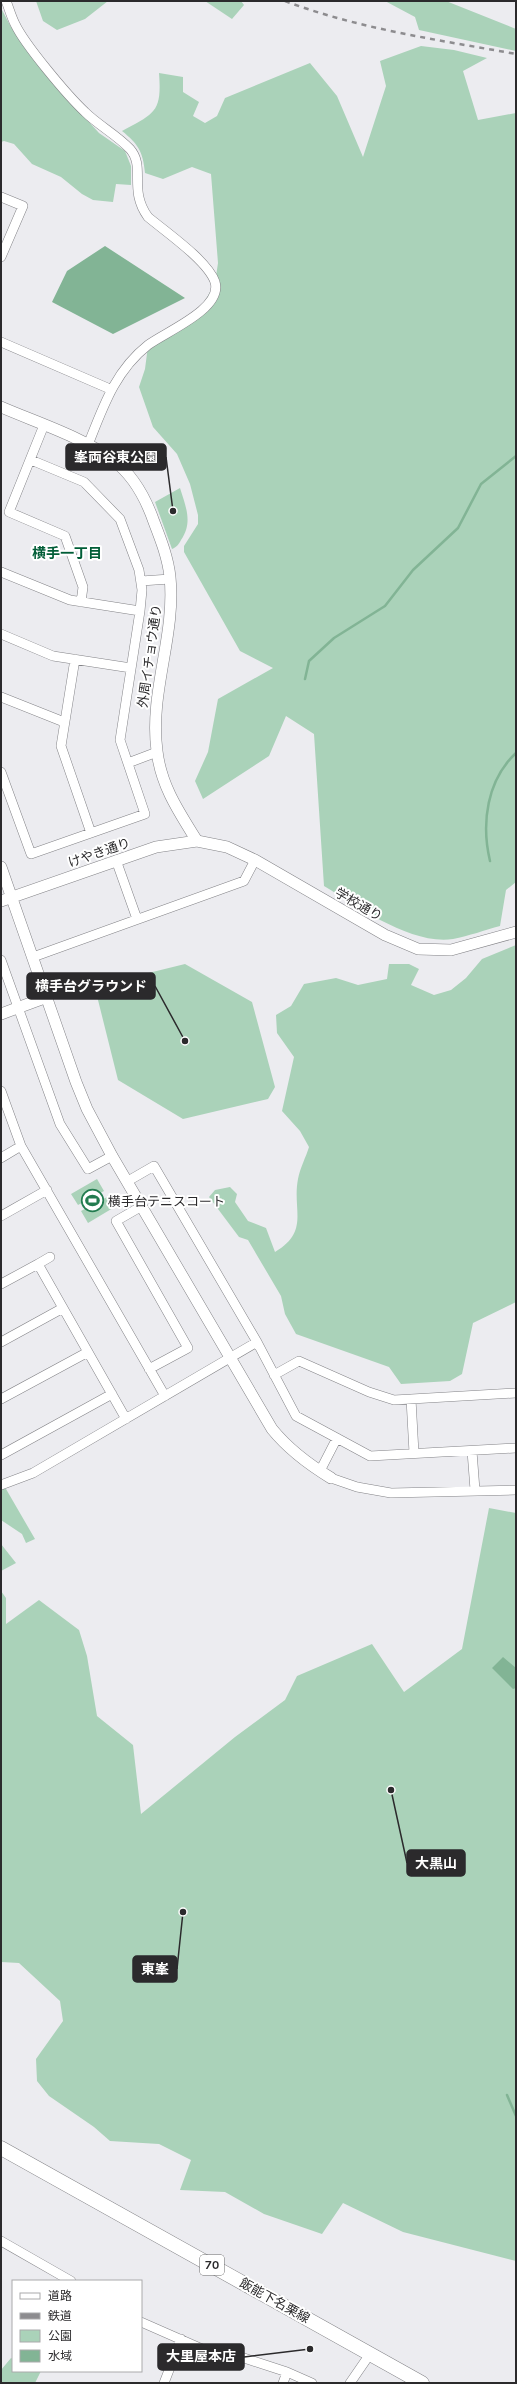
<svg xmlns="http://www.w3.org/2000/svg" width="517" height="2384" viewBox="0 0 517 2384" font-family="'Nunito Sans','Noto Sans JP',sans-serif">
  <style>
    .green { fill: #aad2b9 }
    .water { fill: #82b495 }
    .lines { fill: none; stroke-linecap: round; stroke-linejoin: round }
    .stream { stroke: #82b495; stroke-width: 2.5 }
    .minor-casing { stroke: #838387; stroke-width: 10 }
    .tertiary-casing { stroke: #838387; stroke-width: 12 }
    .primary-casing { stroke: #838387; stroke-width: 15 }
    .minor { stroke: #fff; stroke-width: 9 }
    .tertiary { stroke: #fff; stroke-width: 11 }
    .primary { stroke: #fff; stroke-width: 14 }
    .rail { stroke: #8d8c8f; stroke-width: 2.5; stroke-dasharray: 5 5; stroke-linecap: butt }
    .labels { text-anchor: middle; stroke-width: 4; stroke-linejoin: round; paint-order: stroke }
    .shield { fill: #fff; stroke: #6b6a6b; stroke-width: 1 }
    .shield-label { font-size: 12px; font-weight: bold; fill: #2b2a2c }
    .street-label { font-size: 13px; fill: #2b2a2c; stroke: #fff }
    .poi-label { font-size: 13px; fill: #2b2a2c; stroke: #fff; text-anchor: start }
    .neighbourhood-label { font-size: 14px; font-weight: bold; fill: #005d37; stroke: #fff }
    .leader { fill: none; stroke: #2b2a2c; stroke-width: 1.5 }
    .callout-dot { fill: #2b2a2c; stroke: #fff; stroke-width: 1.5 }
    .callout { fill: #2b2a2c; stroke: #2b2a2c; stroke-width: 1.5 }
    .callout-label { font-size: 14px; text-anchor: middle; font-weight: bold; fill: #fff }
  </style>
  <rect width="100%" height="100%" fill="#ececf0"/>
  <path class="green" d="M36,1H108L85,19L57,30L43,21Z
    M205,1H241L244,5L232,19Z
    M385,1H446L516,29V51L419,30L415,17Z
    M1,8L11,27L42,70L99,133L125,151L131,166V185L116,184L113,202L93,200L82,194L61,177L32,164L14,144L4,141L1,142Z
    M421,46L454,50L487,58L463,71L478,120L516,113V882L506,890L500,926C485,930 469,936 453,939C410,945 359,907 324,886L314,734L286,716L269,756L203,799L195,781L208,752L218,699L273,668L240,651L184,552V546L198,524V515L190,484L177,454L153,427L139,387L145,369L148,346L198,314L215,283L218,263L211,174L192,167L163,179L145,173C143,151 138,144 122,131C155,113 162,112 159,73L183,77V92L199,102L193,116L205,123L217,116L225,98L310,63L337,96L363,157L386,86L380,61Z
    M180,488C186,507 193,523 181,540C179,544 177,547 172,549L155,502Z
    M516,945V1302L473,1323L462,1374L450,1381L401,1384L389,1367L296,1334L285,1314L281,1296L248,1240L239,1237L209,1197L215,1190L230,1187L237,1194L235,1202L248,1221L266,1228L275,1252C310,1231 292,1210 298,1179C300,1168 306,1157 309,1147L300,1131L282,1111L294,1057L277,1033L276,1015L291,1006L304,984L336,978L358,985L387,979L389,964H409L419,969L411,985L434,995L451,990L466,978L482,959Z
    M185,964L252,1002L275,1087L268,1099L183,1119L118,1080L97,996L104,984Z
    M97,1179L104,1191L78,1205L71,1194Z
    M107,1197L113,1208L88,1223L81,1211Z
    M1,1489H6L35,1539L26,1543L22,1534L1,1520Z
    M489,1508L516,1513V2261L403,2232L343,2203L322,2234L264,2214L225,2192L180,2190L191,2160L159,2144L110,2141L94,2127L49,2096L37,2081L36,2059L63,2021L60,2001L19,1963L1,1962V1591L6,1598V1624L39,1600L79,1630L87,1656L97,1716L133,1745L141,1814L235,1737L285,1700L297,1676L372,1644L404,1692L462,1649Z
    M1,1544L16,1563L1,1571Z
    M11,2358L13,2359V2371H41L35,2383H1V2370Z"/>
  <path class="water" d="M105,246L185,298L113,334L52,302L67,271Z
    M503,1657L516,1668V1688L513,1689L492,1668Z"/>
  <g class="lines">
    <path class="stream" d="M305,679L309,661L334,638L385,606L413,570L458,528L481,484L516,456
      M490,861C481,823 487,780 516,753
      M507,2095L516,2116"/>
    <defs>
      <path id="minor" d="M6,1C9,8 11,16 15,24C25,45 67,95 85,112C98,125 117,135 130,149C146,167 128,190 148,217C166,232 208,261 215,282C223,309 165,332 148,345C115,371 103,407 88,445
        M1,197L23,206L1,257
        M1,342L110,389
        M44,425L9,512L65,536L83,587L81,602
        M1,572L70,600L140,611
        M141,581L170,579
        M1,634L53,656L131,668
        M75,659L61,746L91,833
        M1,697L64,722
        M128,763L157,752
        M1,772L31,854L145,814L120,740L140,611L142,590L139,570L120,519L84,482L31,460
        M116,860L137,919
        M33,957L244,881L255,860
        M1,960L60,1124L88,1169L112,1156
        M1,1091L21,1146L165,1396
        M1,1158L21,1146
        M128,1181L154,1166L257,1342L296,1416L370,1456L516,1448
        M142,1206L116,1221L188,1348L149,1369
        M1,1216L47,1190
        M38,1264L50,1257
        M1,1284L38,1264L126,1419
        M1,1342L63,1308
        M274,1375L299,1361L369,1392L394,1400L516,1393
        M1,1399L88,1352
        M411,1399L414,1453
        M472,1451L475,1490
        M1,1455L112,1394
        M320,1471L337,1438
        M331,1478L357,1487L391,1493L516,1490
        M1,1485L33,1473L257,1342
        M1,2241L71,2281
        M141,2322L207,2351L244,2358L287,2372L312,2383
        M164,2383L181,2339
        M283,2383L287,2372
        M350,2383L370,2354"/>
      <path id="tertiary" d="M1,407C38,423 80,436 113,460C133,475 146,499 154,522C161,540 168,558 170,577C176,636 149,692 157,751C161,786 179,812 197,841
        M1,867L76,1082L87,1109L112,1156L272,1429C289,1450 308,1464 331,1478
        M1,901L156,847L197,841L227,847L255,860L385,935L418,949L451,950L516,932
        M1,1014L47,997"/>
      <path id="primary" d="M1,2148L422,2383"/>
    </defs>
    <use href="#minor" class="minor-casing"/>
    <use href="#tertiary" class="tertiary-casing"/>
    <use href="#primary" class="primary-casing"/>
    <use href="#minor" class="minor"/>
    <use href="#tertiary" class="tertiary"/>
    <use href="#primary" class="primary"/>
    <path class="rail" d="M285,1C359,29 439,40 516,54"/>
  </g>
  <defs>
    <symbol id="stadium-ring" viewBox="-11 -11 22 22"><circle r="9.5" fill="#fff" stroke="#237c50" stroke-width="1.5"/><path d="M0-5a6.5 5 0 1 0 0 10a6.5 5 0 1 0 0-10ZM-3.5-1.8h7v3.6h-7Z" fill="#237c50"/></symbol>
  </defs>
  <g fill-rule="evenodd">
    <use href="#stadium-ring" x="80" y="1188" width="25" height="25"/>
  </g>
  <g class="labels">
    <rect class="shield" x="200" y="2255" width="24" height="20" rx="3"/>
    <g class="shield-label">
      <text x="212" y="2269">70</text>
    </g>
    <g class="street-label">
      <text transform="translate(149 656) rotate(-82)" y="5">外周イチョウ通り</text>
      <text transform="translate(99 852) rotate(-19)" y="5">けやき通り</text>
      <text transform="translate(359 904) rotate(30)" y="5">学校通り</text>
      <text transform="translate(275 2300) rotate(29)" y="5">飯能下名栗線</text>
    </g>
    <g class="poi-label">
      <text x="108" y="1206">横手台テニスコート</text>
    </g>
    <g class="neighbourhood-label">
      <text x="67" y="558">横手一丁目</text>
    </g>
  </g>
  <path class="leader" d="M173 511L166 457M185 1041L155 986M391 1790L407 1863M183 1912L177 1969M310 2349L244 2357"/>
  <g class="callout-dot">
    <circle cx="173" cy="511" r="4"/>
    <circle cx="185" cy="1041" r="4"/>
    <circle cx="391" cy="1790" r="4"/>
    <circle cx="183" cy="1912" r="4"/>
    <circle cx="310" cy="2349" r="4"/>
  </g>
  <g class="callout">
    <rect x="66" y="444" width="100" height="26" rx="4"/>
    <rect x="27" y="973" width="128" height="26" rx="4"/>
    <rect x="407" y="1850" width="58" height="26" rx="4"/>
    <rect x="133" y="1956" width="44" height="26" rx="4"/>
    <rect x="158" y="2344" width="86" height="26" rx="4"/>
  </g>
  <g class="callout-label">
    <text x="116" y="462">峯両谷東公園</text>
    <text x="91" y="991">横手台グラウンド</text>
    <text x="436" y="1868">大黒山</text>
    <text x="155" y="1974">東峯</text>
    <text x="201" y="2361">大里屋本店</text>
  </g>
  <rect width="517" height="2384" fill="none" stroke="#2b2a2c" stroke-width="4"/>
  <rect x="12" y="2280" width="130" height="92" fill="#ffffff" stroke="#aaaaab"/>
  <rect x="20" y="2293" width="20" height="6" fill="#ffffff" stroke="#aaaaab"/>
  <text x="48" y="2300" font-size="12" fill="#2b2a2c">道路</text>
  <rect x="20" y="2313" width="20" height="6" fill="#8d8c8f" stroke="#aaaaab"/>
  <text x="48" y="2320" font-size="12" fill="#2b2a2c">鉄道</text>
  <rect x="20" y="2330" width="20" height="12" fill="#aad2b9" stroke="#aaaaab"/>
  <text x="48" y="2340" font-size="12" fill="#2b2a2c">公園</text>
  <rect x="20" y="2350" width="20" height="12" fill="#82b495" stroke="#aaaaab"/>
  <text x="48" y="2360" font-size="12" fill="#2b2a2c">水域</text>
</svg>
